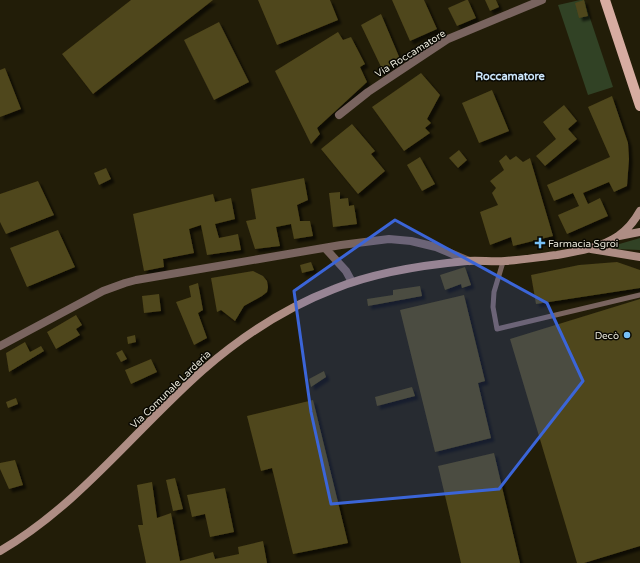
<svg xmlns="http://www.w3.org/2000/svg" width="640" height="563" viewBox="0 0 640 563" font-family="'Varela Round',sans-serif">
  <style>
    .green { fill: #314225 }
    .building { fill: #4f461b; filter: url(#shadow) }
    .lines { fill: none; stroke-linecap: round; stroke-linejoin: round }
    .lane { stroke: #79645f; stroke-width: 5 }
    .street { stroke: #79645f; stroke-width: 8 }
    .secondary { stroke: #ae8d84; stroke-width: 8 }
    .primary { stroke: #d7aca1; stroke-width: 10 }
    .marked { fill: #3b65d8; fill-opacity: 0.2; stroke: #3b65d8; stroke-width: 3; stroke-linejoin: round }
    .poi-dot { fill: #76c0f7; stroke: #090802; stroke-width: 1.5 }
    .labels { text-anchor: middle; stroke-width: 3; stroke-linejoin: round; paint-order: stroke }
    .street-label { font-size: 10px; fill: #e7e5d7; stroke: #090802 }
    .poi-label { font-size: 10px; fill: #e7e5d7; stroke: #090802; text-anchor: start }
    .neighbourhood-label { font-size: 11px; font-weight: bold; fill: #cee8fd; stroke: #090802 }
  </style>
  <defs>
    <filter id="shadow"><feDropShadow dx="3.5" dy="3.5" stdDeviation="1" flood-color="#0009"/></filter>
  </defs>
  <rect width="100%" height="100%" fill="#221d08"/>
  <path class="green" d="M580,0H584L613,87L588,95L558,5Z
    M640,238V250L616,249L614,247L616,245Z"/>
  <path class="building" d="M131,0H213L93,94L62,54Z
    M258,0H330L338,20L277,45Z
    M392,0H424L437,29L410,41Z
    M466,0H468L476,18L457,26L448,8Z
    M485,0H496L499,7L490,11Z
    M584,0L588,16L579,18L575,3Z
    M381,14L400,59L383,71L361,25Z
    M219,22L249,82L214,100L184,40Z
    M338,32L343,40L351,37L365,64L360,67L367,82L317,128L320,134L311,144L275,71Z
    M5,68L21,109L0,117V70Z
    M421,73L440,95L427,119L431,123L425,128L430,133L404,151L372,107Z
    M492,90L509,131L479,143L462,103Z
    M612,96L628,143L629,159L627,186L614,192L609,182L583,193L588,204L600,198L608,216L567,234L558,215L579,206L573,193L554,201L547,185L610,157L588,107Z
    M564,105L577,121L568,129L577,139L545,166L536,156L556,139L543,122Z
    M352,124L375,151L371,154L385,171L358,194L321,149Z
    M459,150L467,160L458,168L449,158Z
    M506,155L510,160L516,156L523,162L530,158L553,236L513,246L511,237L490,245L480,212L498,205L492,193L496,188L490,181L504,170L499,161Z
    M420,157L435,184L422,191L407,165Z
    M106,168L111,179L99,185L94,173Z
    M304,178L308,200L297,205L300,221H310L313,236L294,239L291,224L276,227L280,246L255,249L246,221L256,219L251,189Z
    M38,181L54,215L6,234L0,222V194Z
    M340,192V199L348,198L349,206L354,205L357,224L333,227L329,193Z
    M213,194L215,202L231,198L235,219L215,224L219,238L238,234L241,250L207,255L201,225L189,229L194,253L163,259L164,267L144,271L133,214Z
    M58,230L75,267L27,287L10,248Z
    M311,262L314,270L302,273L300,265Z
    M617,262L640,270V288L536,304L531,275L579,265Z
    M465,267L471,285L462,288L461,284L445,290L440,275Z
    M253,271L263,276L267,281L268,287L267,292L262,296L244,306L235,321L221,310L217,312L211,278Z
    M198,283L203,310L198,313L207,338L194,345L176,302L191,297L189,286Z
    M420,286L422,296L368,306L367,299L393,295V290Z
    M159,294L161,311L144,313L142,296Z
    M464,295L485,381L478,383L491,438L435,452L400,310Z
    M640,299V546L584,563H577L510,339Z
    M76,315L82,325L76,329L80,335L56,349L47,332Z
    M135,335L136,342L128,344L127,337Z
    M25,342L30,352L41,346L44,351L9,372L6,353Z
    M122,350L127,359L121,362L116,353Z
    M151,359L157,372L131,384L125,370Z
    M324,371L326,377L311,387L309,379Z
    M412,387L415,396L377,406L375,397Z
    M16,398L18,404L8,408L6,402Z
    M313,400L348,543L293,554L272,468L261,471L247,416Z
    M494,453L520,563H461L438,466Z
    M15,460L23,485L9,489L0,469V463Z
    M175,478L183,509L173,511L166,480Z
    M152,482L157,518L171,513L180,561L213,552L215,559L239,554L238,547L263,541L267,563H146L138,525H143L137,485Z
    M225,488L234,532L210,537L205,514L192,517L187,495Z"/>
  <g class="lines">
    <path class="lane" d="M503,262L494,292L493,307L497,329L640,295"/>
    <path class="street" d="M339,115L368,92L448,39L542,0
      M325,248L346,271L352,282
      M0,346L103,291L125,283L136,280L341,245L389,239L411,241L436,247L469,261"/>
    <path class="secondary" d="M619,236L640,232
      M591,249L640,257
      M0,551C79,505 135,430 203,370C241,337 287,307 334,289C375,272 423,265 467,261C479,260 492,262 505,261C522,260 540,257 557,255C578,251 600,248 618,236C627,230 635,220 640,211"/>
    <path class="primary" d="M605,0L640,106"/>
  </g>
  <path class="marked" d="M395,220L547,303L583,381L499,489L331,504L311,412L294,291Z"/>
  <g class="poi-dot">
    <path d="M538 237h4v4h4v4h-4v4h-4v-4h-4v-4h4z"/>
    <circle cx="627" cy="335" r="4"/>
  </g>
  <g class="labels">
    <g class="street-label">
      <text transform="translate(410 53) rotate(-32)" y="4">Via Roccamatore</text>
      <text transform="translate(170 389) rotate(-44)" y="4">Via Comunale Larderia</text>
    </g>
    <g class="poi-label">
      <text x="548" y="247">Farmacia Sgroi</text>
      <text x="619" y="339" text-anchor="end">Decò</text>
    </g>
    <g class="neighbourhood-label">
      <text x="510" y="80">Roccamatore</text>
    </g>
  </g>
</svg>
